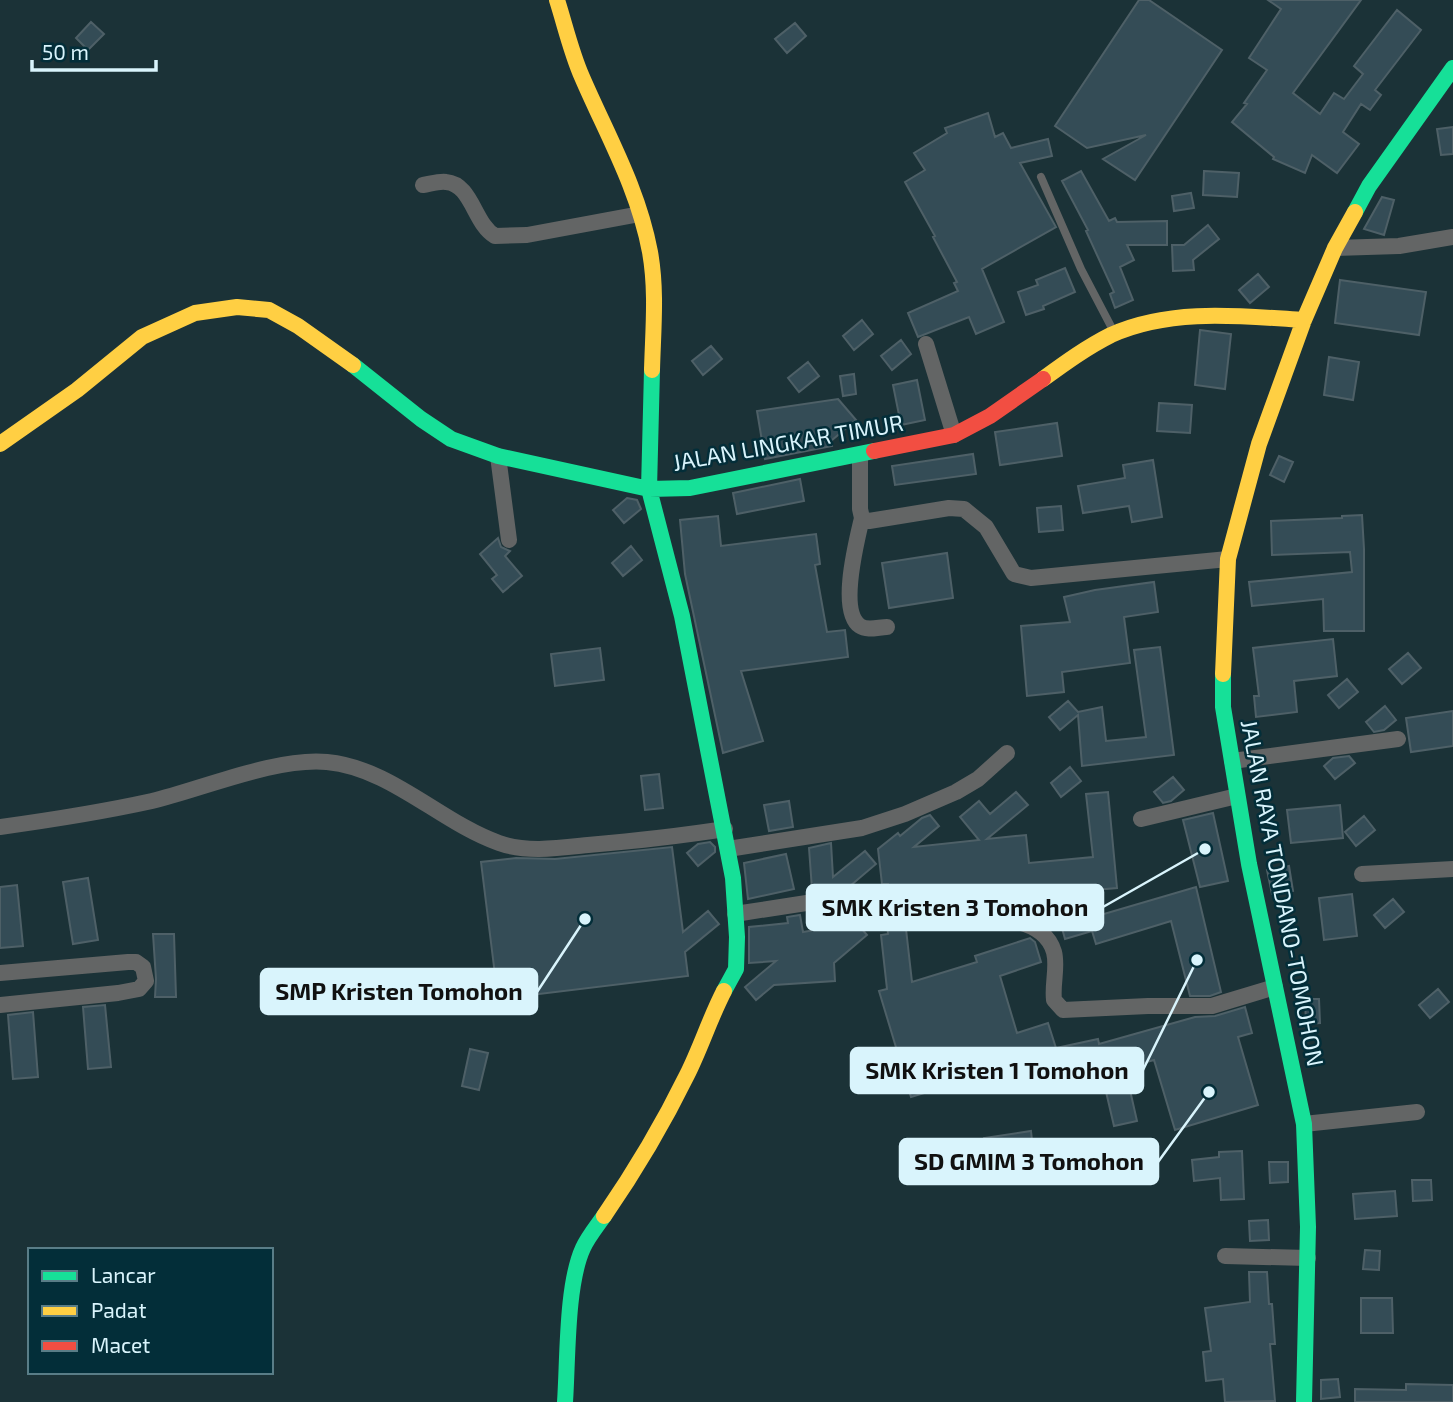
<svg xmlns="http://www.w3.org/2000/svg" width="1453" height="1402" viewBox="0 0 1453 1402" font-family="'Exo 2',sans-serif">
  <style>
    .building { fill: #344c56; stroke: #4e6067; stroke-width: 2 }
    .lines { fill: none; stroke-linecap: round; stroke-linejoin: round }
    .lane { stroke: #636565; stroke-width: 8 }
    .street { stroke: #636565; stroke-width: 16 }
    .fast { stroke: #16e098; stroke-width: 16 }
    .slow { stroke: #ffcf43; stroke-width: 16 }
    .jam { stroke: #f24e42; stroke-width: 16 }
    .labels { text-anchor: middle; stroke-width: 5; stroke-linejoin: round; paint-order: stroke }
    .street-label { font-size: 23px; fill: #d9f4fc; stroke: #032e39 }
    .leader { fill: none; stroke: #d9f4fc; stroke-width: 2.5 }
    .callout-dot { fill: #d9f4fc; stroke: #032e39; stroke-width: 2.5 }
    .callout { fill: #d9f4fc; stroke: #d9f4fc; stroke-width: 2.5 }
    .callout-label { font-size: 24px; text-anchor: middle; font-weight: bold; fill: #111 }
  </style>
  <rect width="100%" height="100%" fill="#1b3237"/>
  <path class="building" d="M1139,0H1149L1222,50L1135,180L1103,159L1146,135L1087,148L1055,126Z
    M1268,0H1361L1293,93L1320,114L1334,93L1344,99L1363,74L1354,66L1397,10L1421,30L1375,90L1381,95L1370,110L1361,104L1343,132L1359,144L1337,173L1312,155L1305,173L1273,159L1274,157L1232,122L1247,104L1244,103L1267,70L1249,58L1281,9Z
    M91,22L104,34L88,50L76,38Z
    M795,23L806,36L787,53L775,39Z
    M988,113L995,137L1003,133L1011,148L1048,139L1052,156L1020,163L1056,227L982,269L1004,322L976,334L969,317L918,337L908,313L958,291L954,283L957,282L933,237L935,236L905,182L925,170L914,153L947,133L945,128Z
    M1453,127V154L1441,155L1437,129Z
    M1081,171L1109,221L1115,218L1117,222L1167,221V245H1127L1134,260L1120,267L1133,300L1115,308L1110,294L1114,292L1086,231L1088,230L1062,181Z
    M1204,171L1239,173L1237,197L1203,195Z
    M1191,193L1194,208L1174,211L1172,196Z
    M1382,197L1394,200L1384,235L1364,229Z
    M1208,225L1219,239L1193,260L1194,270L1173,271L1172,245H1184Z
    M1065,268L1075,292L1043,306L1044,309L1026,315L1018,292L1038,285L1036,280Z
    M1258,274L1269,287L1250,303L1239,290Z
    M1340,280L1426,292L1419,335L1335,323Z
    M862,320L873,334L854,350L843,336Z
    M1200,330L1231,334L1225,389L1195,385Z
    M901,340L911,354L892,370L881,356Z
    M711,346L722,359L703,375L692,361Z
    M1329,357L1359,362L1353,400L1324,395Z
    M808,362L819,376L799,392L788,378Z
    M854,374L856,394L843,396L840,376Z
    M917,380L925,420L901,425L893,385Z
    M838,399L856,420L831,441L832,446L765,459L757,411Z
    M1159,403L1192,405L1190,433L1157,431Z
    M1057,423L1062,456L1000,465L995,432Z
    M973,454L976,474L895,485L892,466Z
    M1279,456L1293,462L1284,482L1270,475Z
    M1153,460L1162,517L1132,522L1129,506L1083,513L1078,486L1125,478L1123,465Z
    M800,479L804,501L737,514L733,493Z
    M627,498L637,500L641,509L624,523L613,510Z
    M1061,506L1063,530L1039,532L1037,508Z
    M1362,515L1364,549V631H1324L1323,599L1252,606L1249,582L1352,572L1350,552L1272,555L1271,521L1342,518V516Z
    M718,516L721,546L816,534L820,564L815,565L827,632L845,630L848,657L741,671L763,741L723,753L685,574L680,520Z
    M498,538L501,547L510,551L505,556L522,576L503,592L492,579L497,575L480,554Z
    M631,546L642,560L623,576L612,563Z
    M947,553L953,598L889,608L882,563Z
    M1154,582L1158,612L1124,617L1130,663L1062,672L1064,692L1027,696L1021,626L1070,622L1064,597L1095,590Z
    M1333,639L1337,676L1294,681L1297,712L1256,717L1254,696H1259L1253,648Z
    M1160,647L1174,755L1082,766L1078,715L1060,730L1049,717L1068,701L1078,712L1102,707L1106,741L1146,737L1134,650Z
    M600,648L604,680L555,686L551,654Z
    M1408,653L1421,668L1402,684L1389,669Z
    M1347,679L1358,692L1339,708L1328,695Z
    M1385,706L1396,720L1384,730L1374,732L1366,722Z
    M1453,711V746L1411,752L1406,718Z
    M1349,756L1355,763L1335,779L1324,766L1333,758Z
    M1070,767L1081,781L1061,797L1051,783Z
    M659,774L663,808L645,810L641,776Z
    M1173,777L1184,790L1171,801L1163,803L1154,792Z
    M1016,792L1028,805L987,839L1026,835L1029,863L1093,857L1086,794L1108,792L1117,888L1071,892L1080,921L1196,887L1221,992L1210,996H1190L1171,921L1096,944L1092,931L1065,939L1052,892L986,902V908H942L934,913L913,915V919L905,920L912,982L977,962L975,956L1030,938L1035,942L1041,962L1000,976L1017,1033L1048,1023L1056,1048L1098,1039L1099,1044L1195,1017L1215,1016L1245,1007L1252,1033L1238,1037L1258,1105L1175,1130L1154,1060L1125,1068L1137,1121L1114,1126L1100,1066L1067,1073L1036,1085L1011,1067L911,1097L879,991L887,989L881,935L888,934L885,903L890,902L888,884H882L878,849L898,833L900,836L922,818L930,815L939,826L914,847L979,840L960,817L979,801L990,814Z
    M789,801L793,827L769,831L764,805Z
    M1340,805L1343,838L1291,843L1287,810Z
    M1213,813L1228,881L1200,887L1183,820Z
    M1364,816L1375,830L1356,846L1345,832Z
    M710,842L715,847V852L698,866L687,853L698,844Z
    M831,843L833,877L865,851L876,864L850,886L812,889L809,848Z
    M672,847L683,932L708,911L719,924L685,952L688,976L498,999L481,862L516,858L555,859Z
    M786,854L794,889L748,899L744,863Z
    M1289,866L1293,891L1272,894L1267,870Z
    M88,878L98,940L73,944L63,882Z
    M17,885L23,946L0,948V887Z
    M1352,894L1357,936L1324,940L1319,898Z
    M1393,899L1404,912L1385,928L1374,915Z
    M845,909L867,935L834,963L835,981L774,985L756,1000L745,987L776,961L749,963V927L788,923L787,917L800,915L803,932L815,930L814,913Z
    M153,934H174L176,997H155L156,979Z
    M1438,989L1449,1002L1430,1018L1419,1005Z
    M1305,999H1319L1320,1023L1306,1024Z
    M105,1005L111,1067L88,1069L83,1007Z
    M33,1012L38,1077L13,1079L8,1015Z
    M470,1049L488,1053L479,1090L462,1086Z
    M1031,1131L1034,1159L988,1165L984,1138Z
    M1242,1151L1244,1199L1221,1200L1220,1178L1194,1181L1192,1160L1219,1157V1152Z
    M1269,1162H1288V1182L1270,1183Z
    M1412,1180H1431L1432,1200L1413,1201Z
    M1395,1191L1397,1216L1355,1219L1353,1194Z
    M1268,1220L1269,1240L1250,1241L1249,1221Z
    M1365,1250L1380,1251L1379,1270L1363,1269Z
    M1249,1272H1267L1269,1304H1272L1275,1344H1270L1275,1401L1225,1402L1223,1379L1206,1381L1203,1352L1211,1351L1205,1308L1250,1302Z
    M1361,1298H1392L1393,1333H1361Z
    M1338,1379L1340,1397L1321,1399V1380Z
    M1406,1384L1453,1385V1402H1355V1389L1406,1390Z"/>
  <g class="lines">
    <path class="lane" d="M1041,177L1081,269L1115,334"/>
    <path class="street" d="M423,185C430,184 439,181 446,182C472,184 474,224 495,236L527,235L640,214
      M1335,248L1399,246L1453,237
      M926,344L954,435
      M860,455V509L862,518L869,521L949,508L964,509L986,527L1014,574L1031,578L1228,559
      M498,456L509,540
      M862,518C857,540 838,611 860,626C867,631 879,627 887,627
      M1232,761L1398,739
      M1141,819L1237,796
      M0,827C51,820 102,812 152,801C202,789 277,757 327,762C391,768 440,822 499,843C526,853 560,848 588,845C634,841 680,836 725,829
      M728,849L862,828L905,814L956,792L978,779L1007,753
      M1362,874L1453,869
      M735,914L871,893
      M942,919C975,919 1042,910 1054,952C1058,967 1052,984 1054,1000L1063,1010L1148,1006H1212L1275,987
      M0,973L128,962H136L143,967L146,981L139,989L118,993L0,1005
      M1304,1124L1417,1112
      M1225,1256L1308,1258"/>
    <path class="fast" d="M1355,212L1369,186L1453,68
      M353,365L421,419L451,439L498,456L649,489L690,488L874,451
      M652,370L649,489L682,616L733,878L737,937L736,969L724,991
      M1223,674V707L1249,864L1304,1124L1308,1227L1304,1402
      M565,1402C568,1360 566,1285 583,1248C588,1237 597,1226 604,1216"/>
    <path class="slow" d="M557,0C565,25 571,52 582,77C607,135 638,188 650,252C657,291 653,331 652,370
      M1043,379C1065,363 1087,347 1111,335C1170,308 1241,316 1304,320
      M0,444L77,390L142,337L195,313L237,307L269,310L298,326L353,365
      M1223,674L1228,559L1259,444L1304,320L1335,248L1355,212
      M604,1216C635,1171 663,1124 687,1075C701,1047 710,1018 724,991"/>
    <path class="jam" d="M874,451L954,435L990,416L1043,379"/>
  </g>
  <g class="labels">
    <g class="street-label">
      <text transform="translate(788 443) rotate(-10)" y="8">JALAN LINGKAR TIMUR</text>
      <text transform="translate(1282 893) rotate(79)" y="8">JALAN RAYA TONDANO-TOMOHON</text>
    </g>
  </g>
  <path class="leader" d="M1205 849L1103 907M585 919L537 992M1197 960L1143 1070M1209 1092L1158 1162"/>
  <g class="callout-dot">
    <circle cx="1205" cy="849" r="7"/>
    <circle cx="585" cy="919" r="7"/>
    <circle cx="1197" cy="960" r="7"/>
    <circle cx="1209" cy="1092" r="7"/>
  </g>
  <g class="callout">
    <rect x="807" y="885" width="296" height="45" rx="7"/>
    <rect x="261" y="969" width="276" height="45" rx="7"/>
    <rect x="851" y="1048" width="292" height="45" rx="7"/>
    <rect x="900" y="1139" width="258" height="45" rx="7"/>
  </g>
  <g class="callout-label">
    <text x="955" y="916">SMK Kristen 3 Tomohon</text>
    <text x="399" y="1000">SMP Kristen Tomohon</text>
    <text x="997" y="1079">SMK Kristen 1 Tomohon</text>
    <text x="1029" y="1170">SD GMIM 3 Tomohon</text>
  </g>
  <rect x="28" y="1248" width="245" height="126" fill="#032e39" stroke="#597d87" stroke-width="2"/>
  <rect x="42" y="1271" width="35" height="10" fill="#16e098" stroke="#597d87" stroke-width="2"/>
  <text x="91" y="1283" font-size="21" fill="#d9f4fc">Lancar</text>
  <rect x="42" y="1306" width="35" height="10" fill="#ffcf43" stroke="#597d87" stroke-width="2"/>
  <text x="91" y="1318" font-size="21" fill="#d9f4fc">Padat</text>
  <rect x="42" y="1341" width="35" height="10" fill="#f24e42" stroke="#597d87" stroke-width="2"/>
  <text x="91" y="1353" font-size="21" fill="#d9f4fc">Macet</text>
  <path d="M32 60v10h124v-10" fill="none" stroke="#d9f4fc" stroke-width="3.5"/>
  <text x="42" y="60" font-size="21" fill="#d9f4fc" stroke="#032e39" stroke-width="5" paint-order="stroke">50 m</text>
</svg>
